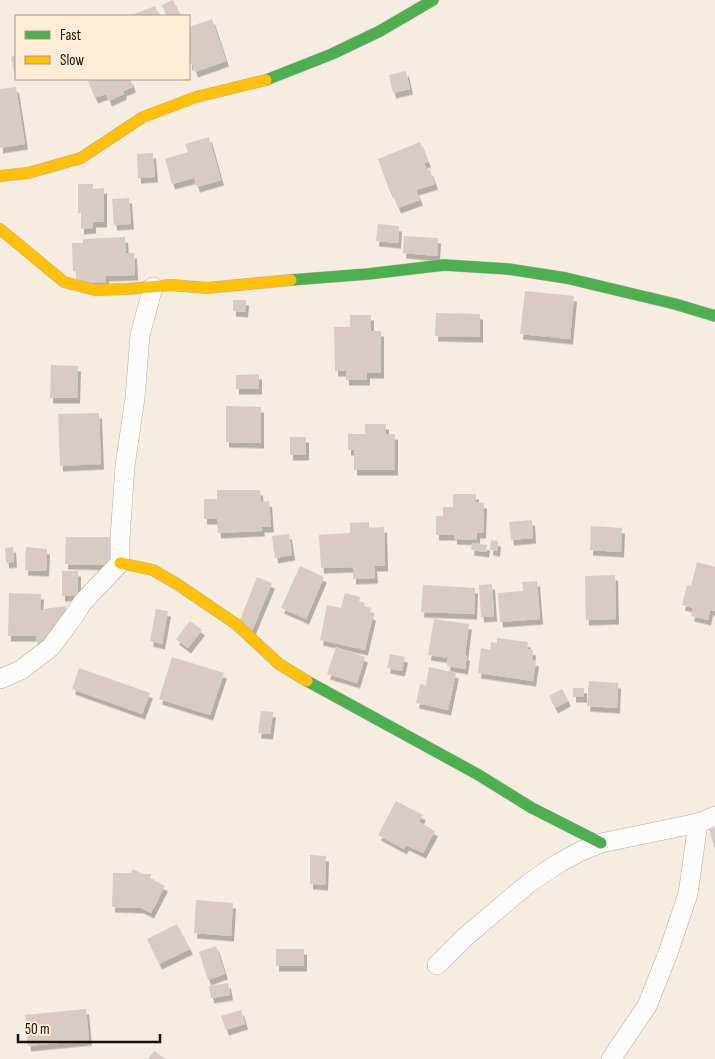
<svg xmlns="http://www.w3.org/2000/svg" width="715" height="1059" viewBox="0 0 715 1059" font-family="'Sofia Sans Condensed',sans-serif">
  <style>
    .building { fill: #d8cbc2; filter: url(#shadow) }
    .lines { fill: none; stroke-linecap: round; stroke-linejoin: round }
    .street-casing { stroke: #b6ada4; stroke-width: 20 }
    .fast-casing { stroke: #b6ada4; stroke-width: 12 }
    .slow-casing { stroke: #b6ada4; stroke-width: 12 }
    .street { stroke: #fefcfa; stroke-width: 19 }
    .fast { stroke: #4caf50; stroke-width: 11 }
    .slow { stroke: #ffc107; stroke-width: 11 }
  </style>
  <defs>
    <filter id="shadow"><feDropShadow dx="3" dy="5.5" stdDeviation="0" flood-color="#0004"/></filter>
  </defs>
  <rect width="100%" height="100%" fill="#f6ece0"/>
  <path class="building" d="M173,0L180,16H167L162,5Z
    M155,6L159,16H129Z
    M212,19L226,61L195,72L192,63L189,65V27Z
    M16,55V72H14L11,57Z
    M406,71L410,89L393,93L389,75Z
    M87,79H130L133,87L123,91L124,94L109,101L106,94L95,98Z
    M16,87L25,144L0,148V89Z
    M209,137L221,180L197,187L194,178L172,184L165,159L188,152L185,144Z
    M420,142L428,162L424,163L427,171L430,170L435,184L416,190L420,200L398,208L392,192H390L378,159Z
    M153,153L155,177L138,178L137,154Z
    M78,184H93V189L104,188V222H93V228L81,229V213H78Z
    M129,198L131,224L114,225L112,199Z
    M378,224L399,226L398,243L376,241Z
    M404,236L438,238L437,256L403,253Z
    M125,237L126,253H134L135,275L106,276V282L76,283V271H73L72,243H83V239Z
    M525,291L574,296L570,339L520,334Z
    M233,300H246L245,312L233,311Z
    M436,313L480,314V337L435,336Z
    M350,315H371V331H381V373H367V380H346V371H335L334,327H350Z
    M51,365L78,366L77,398H50Z
    M259,374V389H236V375Z
    M226,406L261,407V443L226,442Z
    M99,413L101,464L60,466L58,414Z
    M365,424H386V434H395V470H354V450H348V434H365Z
    M290,437H306V455H290Z
    M217,490H260L261,502L269,501L271,527H261L262,531L218,533L217,519H204V499H217Z
    M453,494H476V502L484,503L483,533H477V540L454,539V535H436V516H443V507H453Z
    M532,520L533,538L511,540L509,522Z
    M369,522V528L384,527L385,566H374L375,578L353,579V567L321,568L319,535L350,533V523Z
    M591,526L622,528L621,552L590,550Z
    M289,534L292,555L275,558L272,536Z
    M66,537H111L110,565L65,564Z
    M491,540L498,541L497,551L490,550Z
    M472,543L487,545L486,552L471,550Z
    M13,547L14,562L6,563L5,548Z
    M26,547L47,549L46,571L25,570Z
    M697,562L715,567V611L710,610L708,620L691,616L693,608L682,605L687,585L691,586Z
    M300,566L324,577L306,619L281,608Z
    M62,571H78V595L62,596Z
    M615,575L616,619L586,620L585,576Z
    M257,577L272,583L252,631L238,625Z
    M537,581L540,619L500,622L498,593L523,591L522,582Z
    M492,584L494,616L481,617L479,585Z
    M423,585L475,588L474,614L421,612Z
    M9,593L41,594L40,609L44,612V609L66,606L68,620L56,622L59,624L48,639L44,636L45,647L38,648L36,636H8Z
    M345,593L360,597L359,602L365,603L364,606L371,608L370,614L373,615L365,650L320,640L327,605L341,608Z
    M156,609L168,611L162,644L150,641Z
    M434,619L469,624L465,655H467L465,669L447,666L448,658L428,655Z
    M190,621L202,630L188,648L176,639Z
    M497,638L528,642L527,649L533,650L532,660L536,661L533,681L478,673L481,648L490,650L491,642L497,643Z
    M336,647L365,657L357,683L327,674Z
    M390,654L405,657L402,671L387,668Z
    M172,657L224,673L210,715L159,699Z
    M429,667L456,673L448,710L416,703L420,684L426,685Z
    M79,668L150,693L142,714L72,689Z
    M589,681L618,683L617,708L587,706Z
    M573,688H584V697H573Z
    M562,689L568,701L555,708L549,696Z
    M261,711L273,712L270,734L258,733Z
    M396,801L423,815L419,822L435,831L423,853L406,845L404,849L378,835Z
    M715,828V847H714L709,829Z
    M310,855L326,856L325,885L310,884Z
    M133,869L142,874H151L150,878L165,886L151,913L141,908L112,907L113,873H131Z
    M196,900L233,903L231,936L194,933Z
    M177,924L190,949L159,964L147,939Z
    M216,946L225,974L208,980L199,952Z
    M276,949H304V966H276Z
    M228,983L230,995L211,998L209,986Z
    M86,1009L89,1040L28,1046L25,1015Z
    M241,1010L245,1024L226,1030L221,1016Z
    M154,1051L166,1059H148Z"/>
  <g class="lines">
    <defs>
      <path id="street" d="M0,679L21,670L51,647L74,616L82,603L120,563V538L125,466L135,398L140,335L153,287
        M437,965L465,937L529,883L559,863L579,852L601,843L698,823L715,816
        M611,1059L647,1006L668,953L688,894L698,823"/>
      <path id="fast" d="M266,80L332,54L380,31L433,0
        M291,280L368,274L444,265L508,269L566,278L675,304L715,316
        M307,681L477,774L532,808L601,843"/>
      <path id="slow" d="M0,176L28,173L81,158L143,117L196,97L266,80
        M0,229L64,282L95,290L128,289L171,285L207,288L291,280
        M120,563L153,570L177,584L236,624L279,664L307,681"/>
    </defs>
    <use href="#street" class="street-casing"/>
    <use href="#fast" class="fast-casing"/>
    <use href="#slow" class="slow-casing"/>
    <use href="#street" class="street"/>
    <use href="#fast" class="fast"/>
    <use href="#slow" class="slow"/>
  </g>
  <rect x="15" y="15" width="175" height="65" fill="#ffedd7" stroke="#a39584"/>
  <rect x="25" y="31" width="25" height="8" fill="#4caf50" stroke="#a39584"/>
  <text x="60" y="40" font-size="15" fill="#1a1208">Fast</text>
  <rect x="25" y="56" width="25" height="8" fill="#ffc107" stroke="#a39584"/>
  <text x="60" y="65" font-size="15" fill="#1a1208">Slow</text>
  <path d="M18 1034v8h142v-8" fill="none" stroke="#1a1208" stroke-width="2.5"/>
  <text x="25" y="1034" font-size="15" fill="#1a1208" stroke="#ffedd7" stroke-width="4" paint-order="stroke">50 m</text>
</svg>
